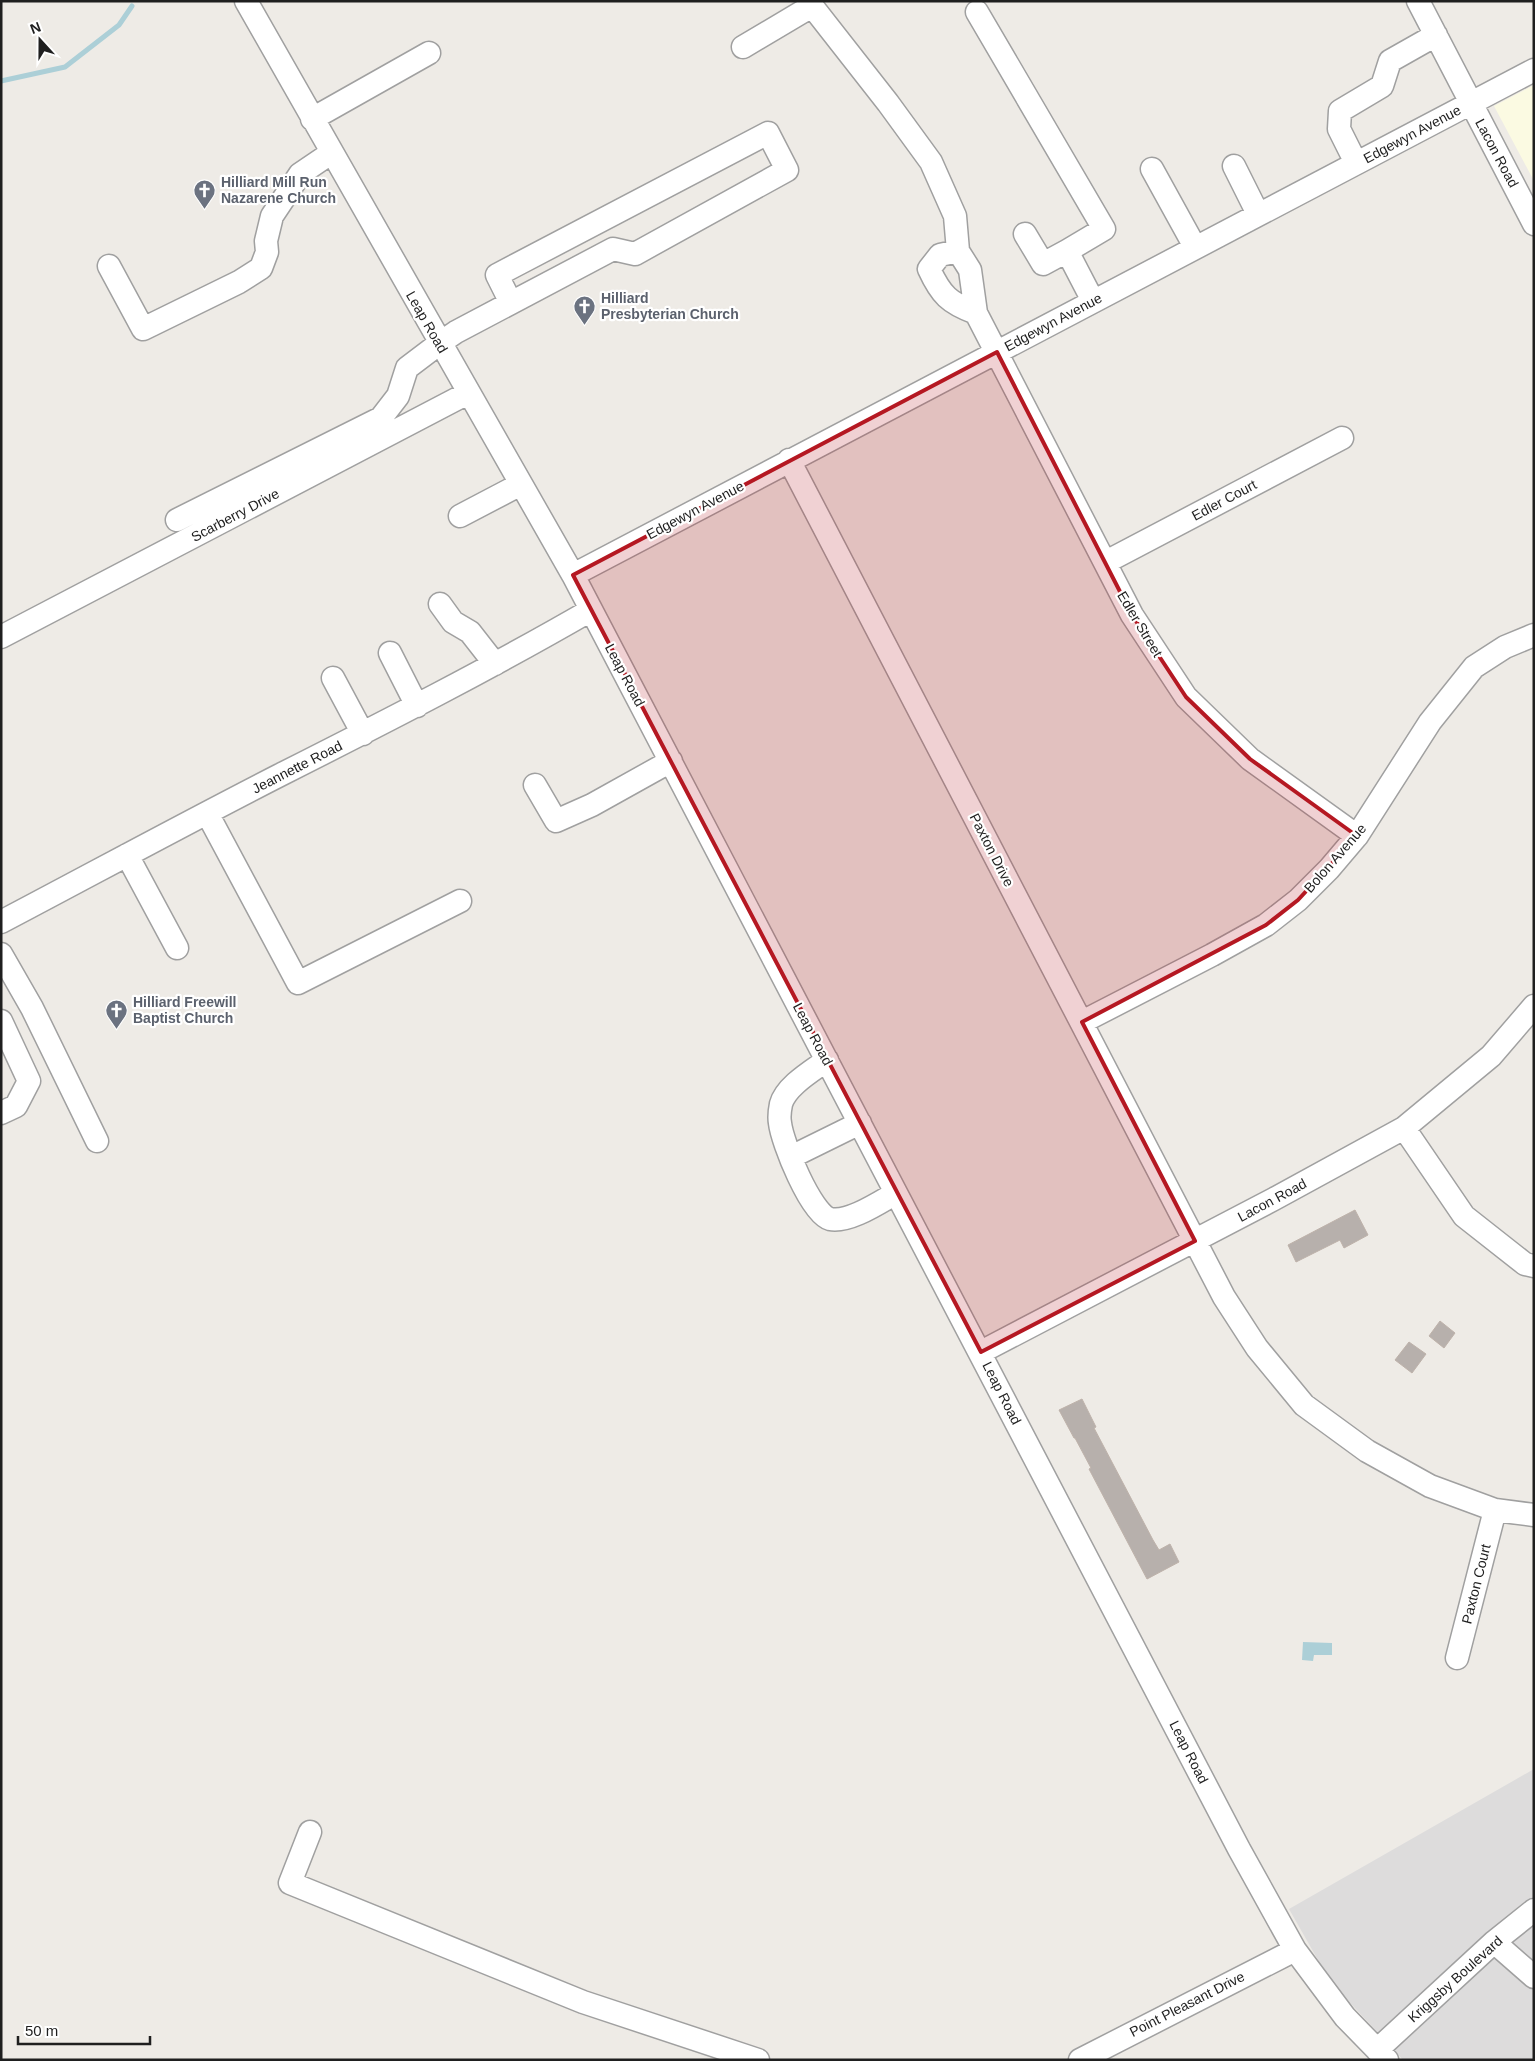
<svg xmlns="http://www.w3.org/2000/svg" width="1535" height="2061" viewBox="0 0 1535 2061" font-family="Helvetica,sans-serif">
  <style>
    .residential { fill: #dddcdc }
    .education { fill: #fbfae2 }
    .water { fill: #accfd7 }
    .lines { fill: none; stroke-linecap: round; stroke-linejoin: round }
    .stream { stroke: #accfd7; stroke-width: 5 }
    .building { fill: #b7b0ac; stroke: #beb2aa }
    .minor-casing { stroke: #a0a0a0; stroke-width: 25 }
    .minor { stroke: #fff; stroke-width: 22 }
    .marked { fill: #b51822; fill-opacity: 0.2; stroke: #b51822; stroke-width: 4; stroke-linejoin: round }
    .labels { text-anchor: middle; stroke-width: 4.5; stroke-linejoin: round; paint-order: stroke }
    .street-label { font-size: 14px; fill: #1f1f1f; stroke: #fff }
    .worship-label { font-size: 14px; font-weight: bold; fill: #5b616d; stroke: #fff; text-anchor: start }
  </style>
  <rect width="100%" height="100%" fill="#eeebe6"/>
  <path class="residential" d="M1534,1769V2060H1403L1330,1981L1289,1909Z"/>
  <path class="education" d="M1534,85V181L1494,106Z"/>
  <path class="water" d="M1303,1642L1332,1643V1655H1314L1313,1661L1302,1660Z"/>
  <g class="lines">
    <path class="stream" d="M1,81L65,67L119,25L132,6"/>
  </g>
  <path class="building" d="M1355,1210L1368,1235L1344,1248L1340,1240L1296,1262L1288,1245Z
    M1440,1321L1455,1333L1444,1348L1429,1336Z
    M1409,1342L1426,1354L1412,1373L1395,1360Z
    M1082,1399L1096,1427L1094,1428L1153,1540L1159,1550L1170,1544L1179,1562L1147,1579L1089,1469L1091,1468L1075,1438H1074L1059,1410Z"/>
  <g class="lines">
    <defs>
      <path id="minor" d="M246,1L573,575L1239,1849L1295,1950L1345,2017L1387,2060
        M1418,1L1534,224
        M977,12L1104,229L1067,251
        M743,47L812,6L888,103L931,162L955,216L958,251
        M312,119L429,53
        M1356,163L1339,129L1340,111L1382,86L1390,61L1436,35
        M1234,166L1258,214
        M1152,169L1195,247
        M1025,234L1043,264L1067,251L1093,301
        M109,266L143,329L239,282L261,268L267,252L266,241L272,216L300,174L331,153
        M976,313L970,270L958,251L940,255L929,269C941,295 949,303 976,313L1132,615L1186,697L1250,759L1357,836
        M789,460L1224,1297L1257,1348L1304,1405L1367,1451L1430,1486L1495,1510L1534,1515
        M460,516L521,484
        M177,520L381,418L398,396L407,368L440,343L456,332L613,249L635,254L787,170L768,133L497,275L511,303
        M1106,562L1342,438
        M573,575L1534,70
        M440,604L453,622L470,632L495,664
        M1,637L468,393
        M390,653L417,706
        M333,678L363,734
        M535,785L556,821L592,805L671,761
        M207,813L298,983L460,901
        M127,855L177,948
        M1,922C94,873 186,823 280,775C385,722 489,669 591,610
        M1,954L32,1008L97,1141
        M1,1021L29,1081L16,1106L1,1113
        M1082,1022L1212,955L1266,925L1298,900L1329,869L1357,836L1430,722L1474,667L1505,647L1534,635
        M827,1060C812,1071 786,1086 781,1104C780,1109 779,1118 780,1123C782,1142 811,1214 830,1219C849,1223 880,1202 896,1193
        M1404,1128L1464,1216L1525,1264L1534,1266
        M791,1157L860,1123
        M981,1352L1274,1199L1404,1128L1491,1056L1534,1006
        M1457,1658L1495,1510
        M310,1832L290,1883L583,2002L758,2060
        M1494,1942L1534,1977
        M1377,2050L1494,1942L1534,1910
        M1080,2060L1295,1950"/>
    </defs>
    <use href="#minor" class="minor-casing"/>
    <use href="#minor" class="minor"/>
  </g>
  <path class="marked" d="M997,352L1132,615L1186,697L1250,759L1357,836L1298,900L1266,925L1082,1022L1195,1241L981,1352L573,575Z"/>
  <defs>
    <symbol id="church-pin" viewBox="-11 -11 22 30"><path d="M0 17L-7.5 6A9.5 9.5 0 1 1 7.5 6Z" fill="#6b7280" stroke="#fff"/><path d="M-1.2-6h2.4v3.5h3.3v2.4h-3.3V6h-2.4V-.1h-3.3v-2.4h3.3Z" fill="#fff"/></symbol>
  </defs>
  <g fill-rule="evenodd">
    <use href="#church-pin" x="192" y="178" width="25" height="34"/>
    <use href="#church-pin" x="572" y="294" width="25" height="34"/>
    <use href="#church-pin" x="104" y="998" width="25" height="34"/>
  </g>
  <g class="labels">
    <g class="street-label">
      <text transform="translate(1412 134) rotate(-28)" y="5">Edgewyn Avenue</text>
      <text transform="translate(1497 153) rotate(62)" y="5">Lacon Road</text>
      <text transform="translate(427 322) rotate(60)" y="5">Leap Road</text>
      <text transform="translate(1053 322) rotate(-28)" y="5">Edgewyn Avenue</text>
      <text transform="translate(1224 500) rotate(-28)" y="5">Edler Court</text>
      <text transform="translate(695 510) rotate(-28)" y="5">Edgewyn Avenue</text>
      <text transform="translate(235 515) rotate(-28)" y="5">Scarberry Drive</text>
      <text transform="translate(1140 624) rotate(59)" y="5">Edler Street</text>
      <text transform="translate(625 675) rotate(62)" y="5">Leap Road</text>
      <text transform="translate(297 767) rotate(-27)" y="5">Jeannette Road</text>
      <text transform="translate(992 850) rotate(63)" y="5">Paxton Drive</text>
      <text transform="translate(1335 858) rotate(-49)" y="5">Bolon Avenue</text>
      <text transform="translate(813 1034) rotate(62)" y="5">Leap Road</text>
      <text transform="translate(1272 1200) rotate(-28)" y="5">Lacon Road</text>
      <text transform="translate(1002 1393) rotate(63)" y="5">Leap Road</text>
      <text transform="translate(1476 1584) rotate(-76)" y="5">Paxton Court</text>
      <text transform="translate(1189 1752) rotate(63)" y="5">Leap Road</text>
      <text transform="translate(1455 1979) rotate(-42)" y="5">Kriggsby Boulevard</text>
      <text transform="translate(1187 2004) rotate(-27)" y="5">Point Pleasant Drive</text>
    </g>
    <g class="worship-label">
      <text x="221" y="187">Hilliard Mill Run<tspan x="221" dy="16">Nazarene Church</tspan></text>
      <text x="601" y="303">Hilliard<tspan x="601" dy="16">Presbyterian Church</tspan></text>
      <text x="133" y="1007">Hilliard Freewill<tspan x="133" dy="16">Baptist Church</tspan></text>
    </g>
  </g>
  <rect width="1535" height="2061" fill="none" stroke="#1f1f1f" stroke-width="5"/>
  <g transform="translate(40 40) rotate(339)" stroke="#ffffff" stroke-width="4" paint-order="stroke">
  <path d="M0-4L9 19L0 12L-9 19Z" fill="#1f1f1f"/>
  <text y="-8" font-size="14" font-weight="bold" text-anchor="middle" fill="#1f1f1f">N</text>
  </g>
  <path d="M18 2036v8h132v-8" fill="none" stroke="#1f1f1f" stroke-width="2.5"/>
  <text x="25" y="2036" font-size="15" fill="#1f1f1f" stroke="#ffffff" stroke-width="4" paint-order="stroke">50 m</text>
</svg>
